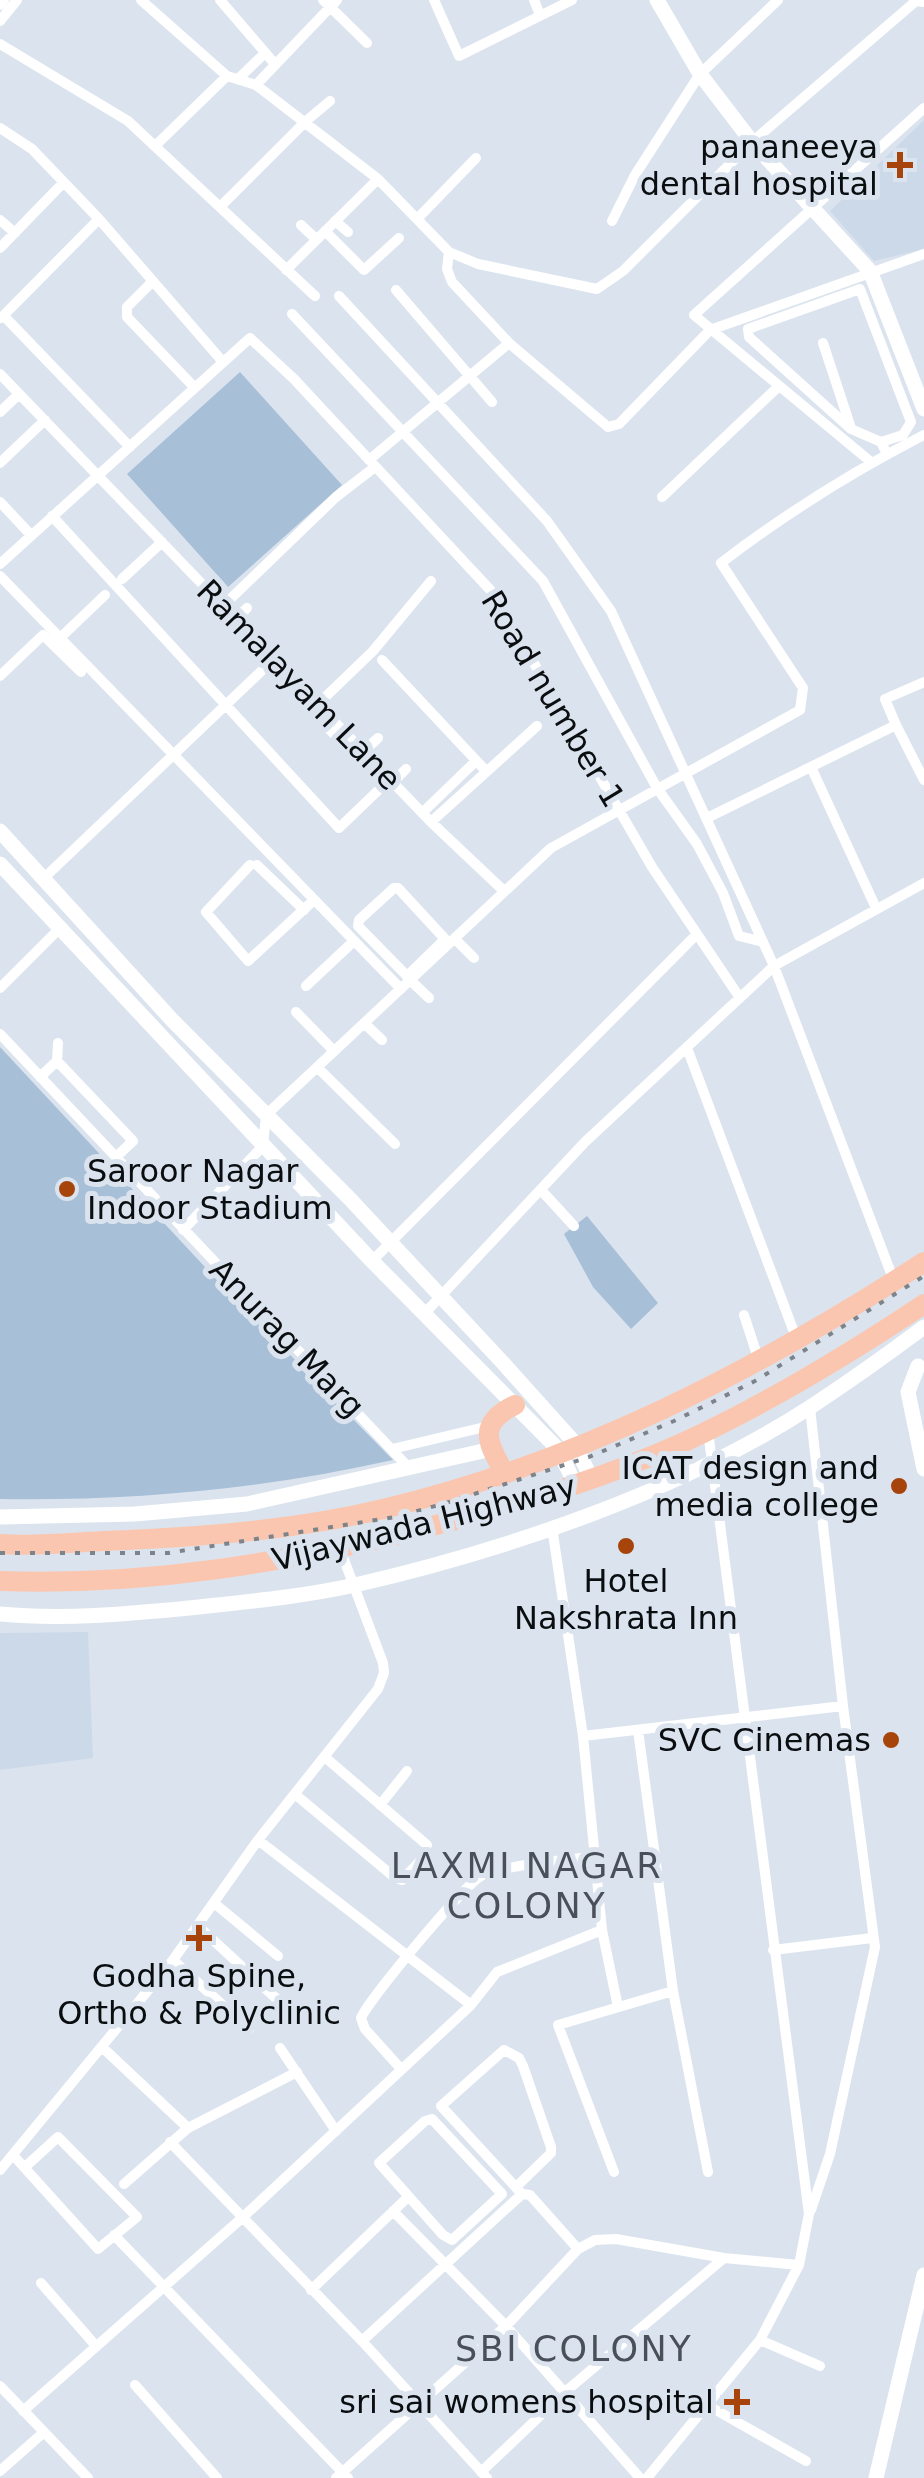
<svg xmlns="http://www.w3.org/2000/svg" width="924" height="2478" viewBox="0 0 924 2478" font-family="'DejaVu Sans',sans-serif">
  <style>
    .built { fill: #cbd9e9 }
    .green { fill: #a8bfd8 }
    .lines { fill: none; stroke-linecap: round; stroke-linejoin: round }
    .street { stroke: #fff; stroke-width: 10 }
    .secondary { stroke: #fff; stroke-width: 15 }
    .highway { stroke: #fbc6af; stroke-width: 20 }
    .rail { stroke: #7d838a; stroke-width: 4; stroke-dasharray: 5 10; stroke-linecap: butt }
    .poi-dot { fill: #a7440b; stroke: #dbe4ee; stroke-width: 4 }
    .labels { text-anchor: middle; stroke-width: 10; stroke-linejoin: round; paint-order: stroke }
    .poi-label { font-size: 32px; fill: #0b0e11; stroke: #dbe4ee; text-anchor: end }
    .street-label { font-size: 32px; fill: #0b0e11; stroke: #dbe4ee }
    .neighbourhood-label { font-size: 35px; letter-spacing: 2.5px; fill: #495059; stroke: #dbe4ee }
  </style>
  <rect width="100%" height="100%" fill="#dbe4ee"/>
  <path class="built" d="M924,120V249L874,261L830,211Z
    M88,1632L93,1758L0,1770V1633Z"/>
  <path class="green" d="M240,372L342,485L228,587L127,474Z
    M0,1047L218,1281L393,1460C263,1489 133,1501 0,1499Z
    M587,1216L658,1303L631,1329L593,1287L564,1234Z"/>
  <g class="lines">
    <path class="street" d="M141,0L227,76L256,85L378,179L449,252L478,264L597,289L623,271L752,142L916,1L924,2
      M220,0L275,64
      M323,0L367,43
      M434,0L459,56L572,0
      M534,0L540,15
      M0,5L4,0
      M0,21L17,0
      M0,44L128,121L315,296
      M238,79L265,53
      M256,85L337,0
      M0,128L32,149L99,219L223,362
      M155,146L227,76
      M220,207L306,121L330,101
      M418,218L476,158
      M0,220L15,233
      M335,221L348,232
      M612,221L635,175L700,74L778,0
      M301,225L316,239
      M325,231L364,270L399,238
      M0,248L63,183
      M449,252L447,269L452,282L509,343L608,427L619,424L710,330L924,254
      M286,270L378,179
      M153,281L127,307V317L195,388
      M396,290L492,402
      M339,296L547,521L611,611L774,966L894,1281
      M292,314L543,581L657,788L697,844L723,893L739,936L763,942
      M4,316L130,447
      M1,318L99,219
      M823,343L851,428
      M0,374L431,822L504,891
      M0,412L19,394
      M881,442L903,435L911,422L860,289L748,329L749,337L851,429L881,442L887,454
      M369,460L509,343
      M871,462L694,315L924,108
      M0,463L45,420
      M662,497L779,386
      M0,502L30,534
      M52,516L339,828L390,779
      M0,564L250,338L294,379L494,594L652,867L740,998
      M0,576L401,989
      M122,579L162,542
      M223,606L336,497L375,467
      M236,619L247,608
      M60,638L105,595
      M382,660L486,771
      M0,676L43,635L81,672
      M318,704L373,651L431,581
      M896,725L924,780
      M329,729L384,785
      M364,751L378,738
      M811,767L876,908
      M393,782L406,769
      M422,813L476,761
      M707,818L896,725L885,699L924,682
      M431,822L537,726
      M250,865L206,912L248,961L314,900
      M257,865L304,910
      M44,878L274,659
      M394,888H398L445,939L407,976L358,926L359,920Z
      M455,939L474,958
      M410,980L429,998
      M306,986L354,941
      M0,988L59,929
      M296,1012L334,1051
      M364,1023L382,1040
      M0,1034L409,1468
      M687,1048L797,1340
      M57,1061L58,1043
      M317,1067L395,1144
      M40,1077L57,1061L133,1141L116,1157
      M541,1190L574,1226
      M183,1230L263,1146L266,1115L551,848L800,710L803,688L721,563C785,514 852,472 924,435
      M372,1261L697,934
      M425,1313L585,1142L774,966L924,883
      M744,1315L759,1361
      M810,1408L843,1706L875,1947L830,2154L811,2210
      M392,1449L489,1426
      M552,1527L583,1736L602,1930L618,2007
      M638,1730L673,1991L708,2172
      M583,1736L843,1706
      M326,1758L427,1845
      M296,1795L394,1877L402,1880L425,1856
      M380,1805L407,1771
      M258,1840L471,2005
      M214,1903L278,1956
      M198,1926L293,2014
      M773,1950L872,1938
      M173,1960L249,2029
      M102,2047L188,2128
      M280,2048L336,2131
      M401,2069L365,2029L361,2018C369,1999 465,1884 481,1876C508,1864 565,1861 596,1856
      M432,2119L502,2194L452,2240L443,2235L379,2163L425,2121Z
      M170,2142L362,2341L487,2478
      M13,2155L98,2249L137,2217L58,2137L25,2167
      M0,2170L173,1960L258,1840L378,1689L384,1673L383,1663L340,1549
      M614,2172L558,2025L673,1991
      M124,2184L188,2128L297,2072
      M516,2187L551,2153V2147L523,2066L519,2058L504,2050L441,2106L522,2194
      M393,2211L506,2326L640,2478
      M114,2235L348,2478
      M41,2283L96,2346
      M311,2290L408,2197
      M760,2340L820,2366
      M362,2341L522,2194L530,2195L578,2249
      M135,2385L217,2478
      M0,2386L88,2478
      M707,2405L806,2461
      M23,2411L242,2218L471,2005L497,1972L602,1930
      M0,2471L43,2433
      M481,2472L565,2392L724,2258
      M336,2478L506,2326L578,2249L595,2240L616,2239L724,2258L799,2265
      M647,2478L760,2340L799,2265L809,2214L708,1431"/>
    <path class="secondary" d="M657,0L700,74L752,142L870,271L924,409
      M0,831L173,1021L350,1199L504,1364L573,1441L592,1480
      M0,864L372,1261L558,1449L576,1486
      M918,1366L908,1392L924,1469
      M0,1517L135,1514L247,1504L492,1449
      M0,1614C63,1620 127,1614 189,1608C244,1602 301,1597 355,1585C507,1550 681,1491 812,1406C850,1381 888,1354 924,1327
      M876,2478L924,2275"/>
    <path class="highway" d="M504,1472C487,1443 477,1423 515,1405
      M0,1544C42,1547 86,1541 128,1540C213,1536 300,1529 383,1509C578,1463 757,1370 924,1262
      M0,1581C148,1586 285,1563 428,1527C514,1506 599,1480 680,1444C765,1405 846,1356 924,1304"/>
    <path class="rail" d="M0,1553H168L395,1517L446,1503L589,1457L674,1421L755,1381L924,1276"/>
  </g>
  <g class="poi-dot">
    <path d="M895 150h10v10h10v10h-10v10h-10v-10h-10v-10h10z"/>
    <circle cx="67" cy="1189" r="10"/>
    <circle cx="899" cy="1486" r="10"/>
    <circle cx="626" cy="1546" r="10"/>
    <circle cx="891" cy="1740" r="10"/>
    <path d="M194 1923h10v10h10v10h-10v10h-10v-10h-10v-10h10z"/>
    <path d="M732 2387h10v10h10v10h-10v10h-10v-10h-10v-10h10z"/>
  </g>
  <g class="labels">
    <g class="poi-label">
      <text x="878" y="158">pananeeya<tspan x="878" dy="37">dental hospital</tspan></text>
      <text x="87" y="1182" text-anchor="start">Saroor Nagar<tspan x="87" dy="37">Indoor Stadium</tspan></text>
      <text x="879" y="1479">ICAT design and<tspan x="879" dy="37">media college</tspan></text>
      <text x="626" y="1592" text-anchor="middle">Hotel<tspan x="626" dy="37">Nakshrata Inn</tspan></text>
      <text x="871" y="1751">SVC Cinemas</text>
      <text x="199" y="1987" text-anchor="middle">Godha Spine,<tspan x="199" dy="37">Ortho &amp; Polyclinic</tspan></text>
      <text x="714" y="2413">sri sai womens hospital</text>
    </g>
    <g class="street-label">
      <text transform="translate(299 685) rotate(46)" y="11">Ramalayam Lane</text>
      <text transform="translate(553 699) rotate(59)" y="11">Road number 1</text>
      <text transform="translate(287 1338) rotate(46)" y="11">Anurag Marg</text>
      <text transform="translate(424 1523) rotate(-14)" y="11">Vijaywada Highway</text>
    </g>
    <g class="neighbourhood-label">
      <text x="527" y="1878">LAXMI NAGAR<tspan x="527" dy="40">COLONY</tspan></text>
      <text x="574" y="2361">SBI COLONY</text>
    </g>
  </g>
</svg>
